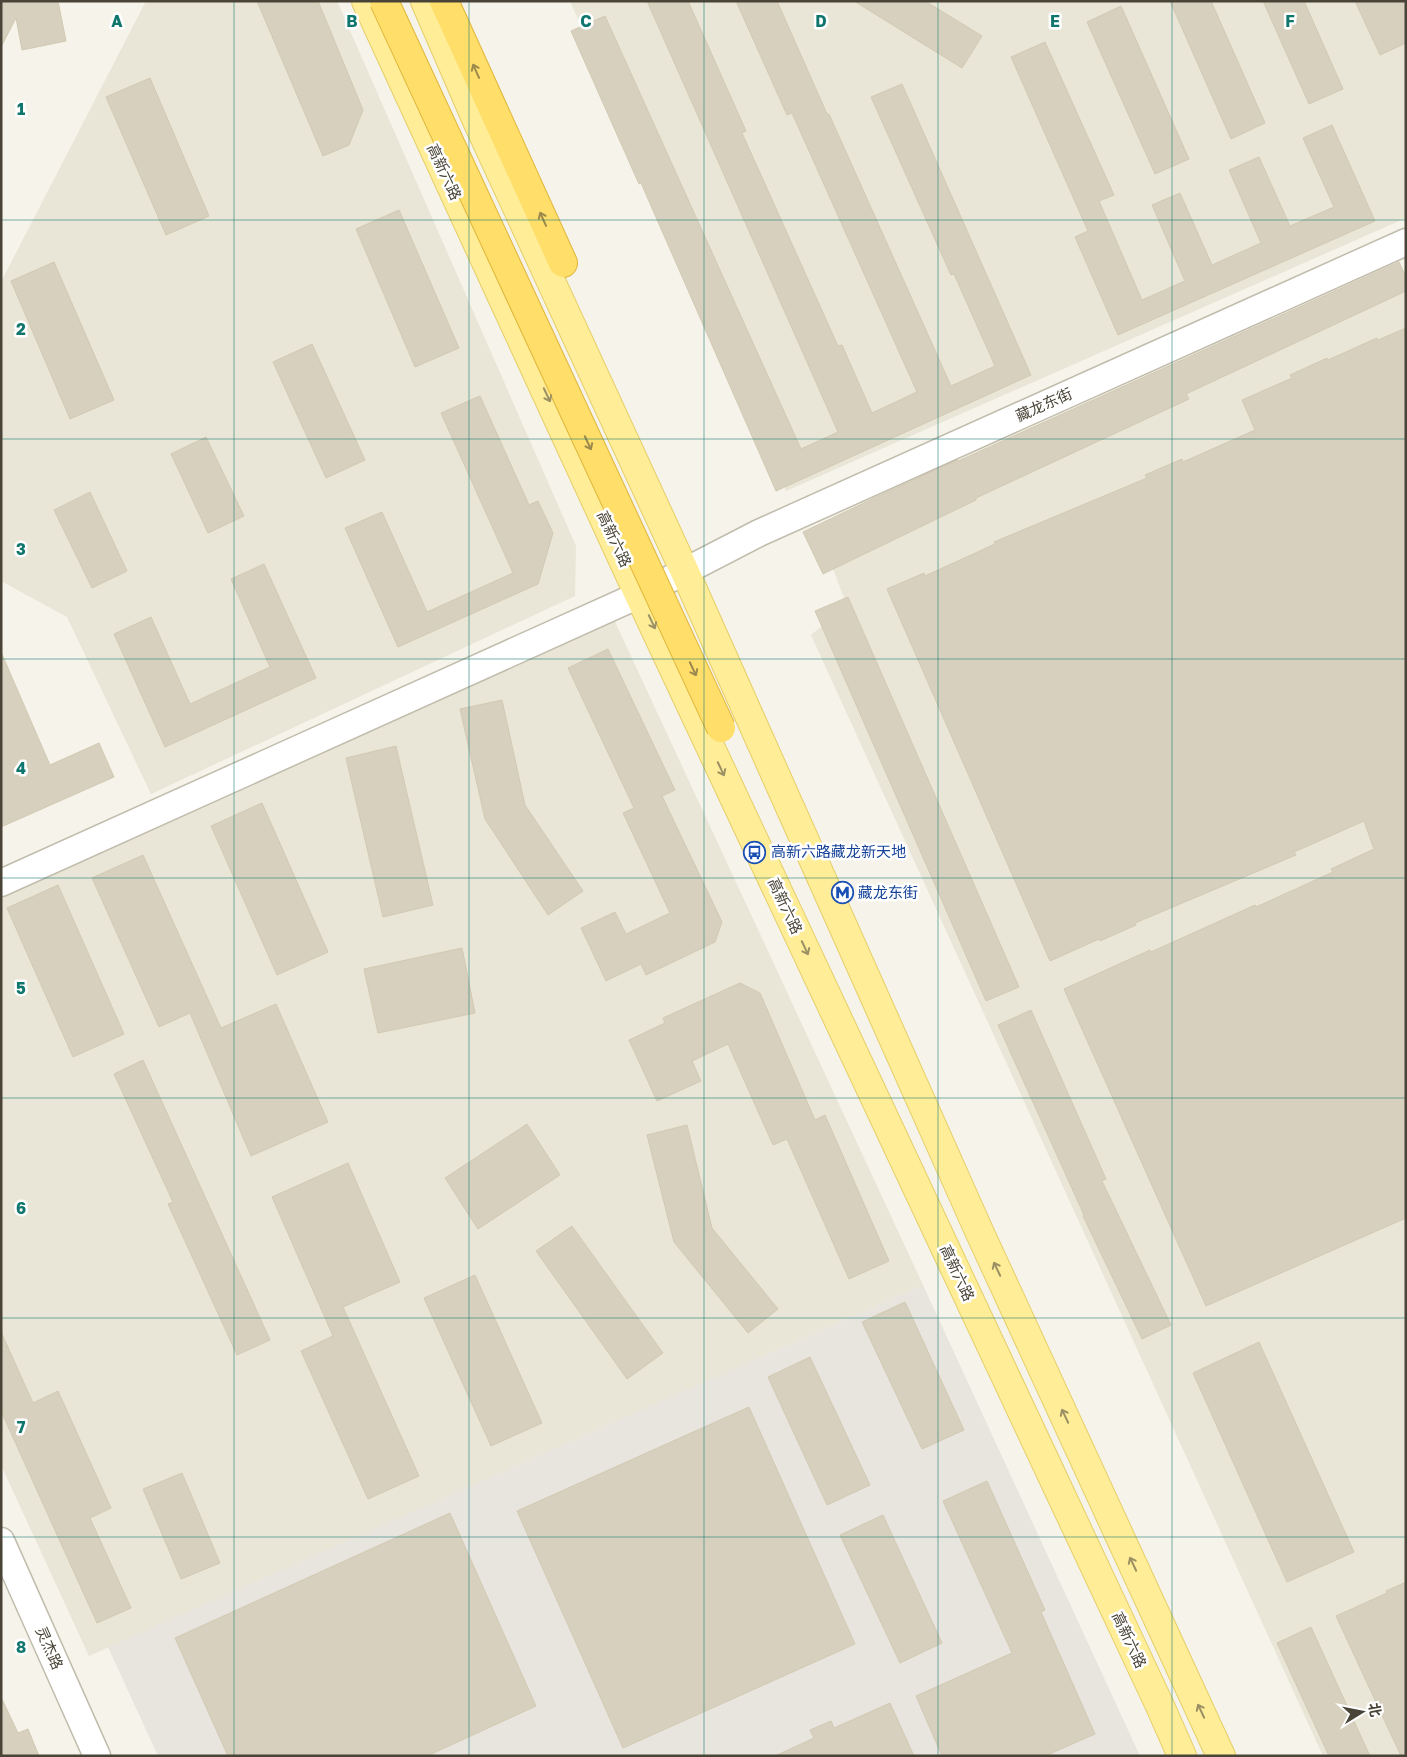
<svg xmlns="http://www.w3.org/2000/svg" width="1407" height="1757" viewBox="0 0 1407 1757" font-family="'Golos Text','Noto Sans SC',sans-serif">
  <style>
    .residential { fill: #e9e5d7 }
    .industrial { fill: #e8e4de }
    .building { fill: #d7d0bf; stroke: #d2c9b2 }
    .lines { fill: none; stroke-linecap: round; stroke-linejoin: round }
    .minor-casing { stroke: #c1bcac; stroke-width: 29 }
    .major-casing { stroke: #e6ce67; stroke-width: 30 }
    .highway-casing { stroke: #e0b538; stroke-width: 30 }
    .minor { stroke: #fff; stroke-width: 26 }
    .major { stroke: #ffed98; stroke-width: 28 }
    .highway { stroke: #ffde6a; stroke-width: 28 }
    .highway-bridge-casing { stroke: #e0b538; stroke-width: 30; stroke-linecap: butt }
    .highway-bridge { stroke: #ffde6a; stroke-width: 28 }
    .oneway { stroke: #9b894e }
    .oneway2 { stroke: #9b9063 }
    .grid { fill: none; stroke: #0f766e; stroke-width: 1; stroke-opacity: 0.55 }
    .labels { text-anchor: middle; stroke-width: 5; stroke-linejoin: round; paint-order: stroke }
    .street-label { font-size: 15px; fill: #494437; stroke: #fff }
    .transit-label { font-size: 15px; fill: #164399; stroke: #fff; text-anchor: start }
    .grid-label { font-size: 16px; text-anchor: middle; font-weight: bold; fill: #0f766e; stroke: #fff; stroke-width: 5; stroke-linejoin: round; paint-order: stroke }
  </style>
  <rect width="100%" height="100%" fill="#f5f3ea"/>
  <path class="residential" d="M146,1H337L576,546L575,596L151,794L67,617L1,581V282Z
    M570,1H1406V218L786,491Z
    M1406,278V1756H1323L811,635L847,606L821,537Z
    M610,611L923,1285L89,1656L1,1465V890Z"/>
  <path class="industrial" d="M923,1285L1140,1756H158L108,1647Z"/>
  <path class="building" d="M1,1H58L66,41L22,50L16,18L1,47Z
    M257,1H318L363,110L349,145L323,156Z
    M647,1H688L746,131L742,133L838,346L842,345L872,413L917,392L792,113L787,115L736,1H777L827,114H829L951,386L995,366L954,274L951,275L871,97L902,84L1031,375L776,491L641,183L639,184L571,31L605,16L801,449L838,432Z
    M854,1H925L982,36L962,68Z
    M1170,1H1211L1265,123L1231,139Z
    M1263,1H1304L1343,89L1309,104Z
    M1355,1H1406V43L1380,55Z
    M1121,6L1189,159L1155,174L1087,22Z
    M1045,42L1114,195L1099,201L1142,300L1185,281L1152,205L1180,193L1212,265L1261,243L1229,170L1259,157L1290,226L1334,207L1303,138L1332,125L1375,221L1118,335L1075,237L1088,231L1011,57Z
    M150,78L209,216L166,235L106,97Z
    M399,210L459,348L415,367L356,229Z
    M54,262L114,400L70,419L11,281Z
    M1399,262L1406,277V291L1186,394L1189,399L976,498V500L823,574L803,532L872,499L957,460L958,461Z
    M1406,328V1218L1206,1306L1064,989L1150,950L1151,952L1255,905L1256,907L1333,872L1331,869L1374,849L1364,821L1294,852L1296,855L1135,923L1136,925L1100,941L1099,939L1050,961L887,589L924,573L925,576L995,544L994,542L1147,478L1145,475L1182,459L1183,462L1255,430L1242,400L1292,378L1290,375L1327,358L1328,360L1377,338L1378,340Z
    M312,344L365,460L326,478L273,362Z
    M480,396L529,505L538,501L553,533L538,584L398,647L345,528L382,512L427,612L513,573L441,413Z
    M206,437L244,516L208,533L171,454Z
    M90,492L127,571L92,588L54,510Z
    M264,564L316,678L165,747L114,634L151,617L190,704L270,667L231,579Z
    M848,597L1019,987L986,1001L815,611Z
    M608,649L675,790L662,796L722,922L715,942L646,975L641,964L606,981L581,928L615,912L626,934L670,913L623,813L634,808L568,668Z
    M1,652L50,765L99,743L114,777L1,827Z
    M502,700L525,805L583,891L548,915L485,819L460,709Z
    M396,746L433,905L383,917L346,758Z
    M262,803L328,952L277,975L211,826Z
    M143,855L221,1028L276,1004L328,1122L251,1156L190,1013L159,1027L92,878Z
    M58,885L124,1034L73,1057L7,908Z
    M462,948L475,1013L378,1033L364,969Z
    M740,983L760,993L815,1120L825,1115L889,1261L849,1279L787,1139L773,1145L728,1044L692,1061L701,1081L657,1101L629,1040L665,1023L663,1018Z
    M1031,1010L1106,1179L1102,1181L1171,1325L1142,1339L1083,1216L1084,1215L998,1025Z
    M143,1060L270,1340L237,1355L168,1204L173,1202L114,1074Z
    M527,1124L560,1175L478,1229L445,1178Z
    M687,1125L712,1228L778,1309L748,1333L674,1242L647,1135Z
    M348,1163L400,1282L343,1307L419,1476L368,1499L301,1351L333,1336L272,1197Z
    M572,1226L663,1353L627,1379L536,1251Z
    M475,1275L542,1423L491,1446L424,1298Z
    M905,1302L964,1430L922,1449L862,1322Z
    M1,1332L33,1403L58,1391L111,1508L90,1518L131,1608L97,1623L1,1411Z
    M1259,1342L1354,1552L1287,1582L1193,1373Z
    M810,1357L870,1485L827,1505L768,1377Z
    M749,1407L855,1644L623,1748L517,1511Z
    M182,1473L220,1563L181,1579L143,1489Z
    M987,1481L1045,1610L1041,1612L1095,1734L1045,1756H942L916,1696L1012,1653L943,1501Z
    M450,1513L536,1706L427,1756H228L175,1638Z
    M883,1515L942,1643L900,1663L840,1535Z
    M1406,1582V1756H1401L1336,1616L1387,1593L1386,1591Z
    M1311,1627L1370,1756H1329L1277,1643Z
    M1,1697L18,1733L28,1729L39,1756H1Z
    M890,1703L914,1756H775L814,1738L810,1730L831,1721L834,1728Z"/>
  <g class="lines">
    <defs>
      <path id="minor" d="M1,883L639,595L759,533L1406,242
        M1,1541L97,1756"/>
      <path id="major" d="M366,1L639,595L1160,1706L1182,1756
        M425,1L477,121L685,572L979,1231L1221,1756"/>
      <path id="highway" d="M444,1L563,263"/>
    </defs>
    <use href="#minor" class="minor-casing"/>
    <use href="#major" class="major-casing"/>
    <use href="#highway" class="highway-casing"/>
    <use href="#minor" class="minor"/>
    <use href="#major" class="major"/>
    <use href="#highway" class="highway"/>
    <defs>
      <path id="highway-bridge" d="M384,1L721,728"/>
    </defs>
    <use href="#highway-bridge" class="highway-bridge-casing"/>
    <use href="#highway-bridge" class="highway-bridge"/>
  </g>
  <defs><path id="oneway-shaft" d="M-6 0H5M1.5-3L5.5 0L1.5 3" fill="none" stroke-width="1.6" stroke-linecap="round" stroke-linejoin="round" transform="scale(1.25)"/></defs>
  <g class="oneway">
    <use href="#oneway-shaft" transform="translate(476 71) rotate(-114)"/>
    <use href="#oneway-shaft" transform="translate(543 219) rotate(-114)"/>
    <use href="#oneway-shaft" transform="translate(588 443) rotate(65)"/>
    <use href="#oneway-shaft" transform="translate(693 669) rotate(65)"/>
  </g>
  <g class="oneway2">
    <use href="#oneway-shaft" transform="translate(547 395) rotate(65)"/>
    <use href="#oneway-shaft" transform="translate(652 622) rotate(65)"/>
    <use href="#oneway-shaft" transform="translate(721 769) rotate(65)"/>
    <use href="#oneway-shaft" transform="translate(805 948) rotate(65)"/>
    <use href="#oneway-shaft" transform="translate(997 1269) rotate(-115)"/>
    <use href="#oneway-shaft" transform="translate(1065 1416) rotate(-115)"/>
    <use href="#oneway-shaft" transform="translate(1133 1564) rotate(-115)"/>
    <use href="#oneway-shaft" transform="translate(1201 1711) rotate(-115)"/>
  </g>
  <path class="grid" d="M234,1V1756M469,1V1756M704,1V1756M938,1V1756M1172,1V1756M1,220H1406M1,439H1406M1,659H1406M1,878H1406M1,1098H1406M1,1318H1406M1,1537H1406"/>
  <defs>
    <symbol id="bus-ring" viewBox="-11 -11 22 22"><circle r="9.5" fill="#fff" stroke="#1a4fb4" stroke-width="1.5"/><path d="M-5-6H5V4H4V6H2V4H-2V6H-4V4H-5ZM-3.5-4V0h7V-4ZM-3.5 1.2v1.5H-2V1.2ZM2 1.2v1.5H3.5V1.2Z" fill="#1a4fb4"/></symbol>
    <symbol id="metro-ring" viewBox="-11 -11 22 22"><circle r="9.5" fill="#fff" stroke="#1a4fb4" stroke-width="1.5"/><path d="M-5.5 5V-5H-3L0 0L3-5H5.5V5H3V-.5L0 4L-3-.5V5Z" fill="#1a4fb4"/></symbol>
  </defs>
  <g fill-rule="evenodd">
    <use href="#bus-ring" x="742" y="840" width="25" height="25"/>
    <use href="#metro-ring" x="830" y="880" width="25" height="25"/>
  </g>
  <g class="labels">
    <g class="street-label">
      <text transform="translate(444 172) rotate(65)" y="5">高新六路</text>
      <text transform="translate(1044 405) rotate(-24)" y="5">藏龙东街</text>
      <text transform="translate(614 539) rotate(65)" y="5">高新六路</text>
      <text transform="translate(785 906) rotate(65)" y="5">高新六路</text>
      <text transform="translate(957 1273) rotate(65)" y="5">高新六路</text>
      <text transform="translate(1129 1640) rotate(65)" y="5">高新六路</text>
      <text transform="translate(49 1648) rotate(66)" y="5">灵杰路</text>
    </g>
    <g class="transit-label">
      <text x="771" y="857">高新六路藏龙新天地</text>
      <text x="858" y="898">藏龙东街</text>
    </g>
  </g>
  <g class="grid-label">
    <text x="117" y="27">A</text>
    <text x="352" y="27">B</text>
    <text x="586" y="27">C</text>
    <text x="821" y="27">D</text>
    <text x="1055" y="27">E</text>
    <text x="1290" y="27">F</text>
    <text x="21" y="115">1</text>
    <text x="21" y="335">2</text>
    <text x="21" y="555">3</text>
    <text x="21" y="774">4</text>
    <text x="21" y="994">5</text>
    <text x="21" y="1214">6</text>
    <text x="21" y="1433">7</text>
    <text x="21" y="1653">8</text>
  </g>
  <rect width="1407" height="1757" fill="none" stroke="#494437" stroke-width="5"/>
  <g transform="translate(1362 1712) rotate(80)" stroke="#ffffff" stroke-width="4" paint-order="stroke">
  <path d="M0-4L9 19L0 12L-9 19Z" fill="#494437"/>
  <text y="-8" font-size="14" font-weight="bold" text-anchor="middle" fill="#494437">北</text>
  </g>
</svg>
